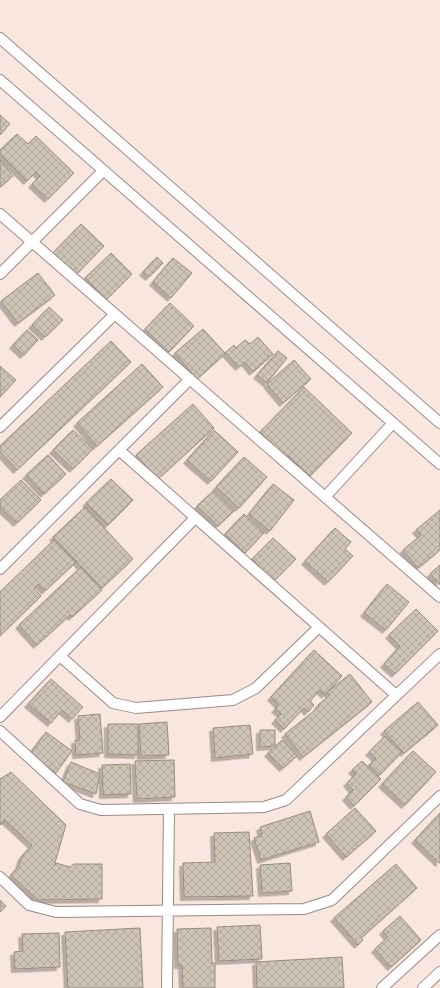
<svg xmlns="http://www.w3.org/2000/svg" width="440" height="988" viewBox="0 0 440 988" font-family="'Alegreya Sans',sans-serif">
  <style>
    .building { fill: url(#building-cross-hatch); stroke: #978e7f; filter: url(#shadow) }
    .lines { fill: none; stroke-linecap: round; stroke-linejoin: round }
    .minor-casing { stroke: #9b8a83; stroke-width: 12 }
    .minor { stroke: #fff; stroke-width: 10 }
  </style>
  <defs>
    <pattern id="building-cross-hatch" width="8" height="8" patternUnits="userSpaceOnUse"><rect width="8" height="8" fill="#cec4b6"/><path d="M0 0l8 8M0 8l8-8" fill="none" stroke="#b0a79b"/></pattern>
    <filter id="shadow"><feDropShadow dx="-3.5" dy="3.5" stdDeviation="0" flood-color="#0004"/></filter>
  </defs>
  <rect width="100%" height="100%" fill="#f9e6de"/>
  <path class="building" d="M0,115L10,124L0,135Z
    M17,134L28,144L36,136L74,173L48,199L32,184L40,176L36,172L27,181L0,154V150Z
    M0,160L13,176L0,187Z
    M81,224L104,246L74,277L51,255Z
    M111,253L132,274L106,300L85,278Z
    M157,257L163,263L149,277L143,272Z
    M173,258L192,273L171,298L153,282Z
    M38,273L55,295L18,323L1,301Z
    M170,303L194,326L169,352L145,329Z
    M49,307L63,320L45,337L32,325Z
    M203,329L225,353L234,345L236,348L245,340L250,344L258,337L273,354L253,372L245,362L239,367L226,353L197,379L175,353Z
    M27,330L38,340L24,355L13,345Z
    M111,341L131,362L17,470L0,452V446Z
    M278,351L287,358L267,383L257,375Z
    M294,360L311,379L283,403L267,384Z
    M142,364L163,387L97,446L77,423Z
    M0,366L16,380L0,397Z
    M304,387L352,433L310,476L288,455L286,457L260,432Z
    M193,404L214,428L158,479L136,455Z
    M73,430L93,449L73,469L53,450Z
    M214,430L238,452L211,481L187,460Z
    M48,455L66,474L44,494L26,475Z
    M244,457L267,477L239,508L216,487Z
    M111,479L133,500L108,525L86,503Z
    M21,480L41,500L17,523L0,507V500Z
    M273,484L294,500L270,531L249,514Z
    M213,491L234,511L218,526L197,506Z
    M85,507L133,559L102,588L53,537Z
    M440,510V550L418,568L403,550L421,535L416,530Z
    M244,514L264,533L245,553L225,534Z
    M335,528L351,542L345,549L353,556L328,582L305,561Z
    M273,538L296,559L274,581L252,559Z
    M54,540L76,562L45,591L38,584L34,589L41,596L0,636V592Z
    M440,565V585L430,574Z
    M81,567L102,590L72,617L70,615L37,645L19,625Z
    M387,584L409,602L386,630L364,613Z
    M416,609L438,631L395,674L384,664L400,646L389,635Z
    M314,650L342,676L325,695L320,690L310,701L314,705L308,712L304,708L284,729L275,720L281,714L275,709L279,705L271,697Z
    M350,674L372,702L303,757L285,734L319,707L318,705L330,695L327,692Z
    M51,679L83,707L72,719L62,710L51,723L28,704Z
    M418,702L438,725L404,753L384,731Z
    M100,714L103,753L76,755L75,740H80L78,716Z
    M167,722L169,755L141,756L139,724Z
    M108,724H138V755L108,754Z
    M250,725L253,754L215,758L213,728Z
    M260,730H275V746L260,747Z
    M46,732L72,751L56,773L30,754Z
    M385,736L402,752L380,775L369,765L376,758L369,752Z
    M282,740L297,756L283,768L268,753Z
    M413,751L436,772L405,805L382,784Z
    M174,760L175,797L137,799L135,761Z
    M362,761L381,779L354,806L346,797L353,790L347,783L356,774L352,770Z
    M71,762L100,774L96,794L63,782Z
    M130,764L131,794L103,795L102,765Z
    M11,772L66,825L54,866L56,863L70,867L74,864H102V899L38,900L11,875L19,866L22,856L32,845L5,820L0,825V779Z
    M355,808L376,831L346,857L326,834Z
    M310,811L319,842L261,860L254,838L262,835L260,827Z
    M440,813V863H439L415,840Z
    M249,832L253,896L184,897L183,863L215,862L214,833Z
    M290,863L292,891L262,893L260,865Z
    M396,864L417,888L361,938L363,940L358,945L334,918Z
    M0,900L6,906L0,912Z
    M400,916L421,940L391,967L375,949L388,937L383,931Z
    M260,925L262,959L219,961L217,927Z
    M140,928L143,988H68L65,932Z
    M211,928L212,963H215V988H183L182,965H178L177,929Z
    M59,933L60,967L15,969L14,952L23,951L22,934Z
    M342,957L344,988H257L256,962Z"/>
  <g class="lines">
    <defs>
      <path id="minor" d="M0,38L440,423
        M0,80L440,464
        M0,214L440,597
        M0,274L103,171
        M0,427L115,314
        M119,450L396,695
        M325,497L393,423
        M0,569L190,379
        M60,656L113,703L136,708L233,700L256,688L319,627
        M0,717L195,518
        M0,731L80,804L101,810L264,807L286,800L440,654
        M0,877L29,905L56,912L304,909L332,900L440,796
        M167,988L169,809
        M382,988L440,935
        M423,988L440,972"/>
    </defs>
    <use href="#minor" class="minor-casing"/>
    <use href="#minor" class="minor"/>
  </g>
</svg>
